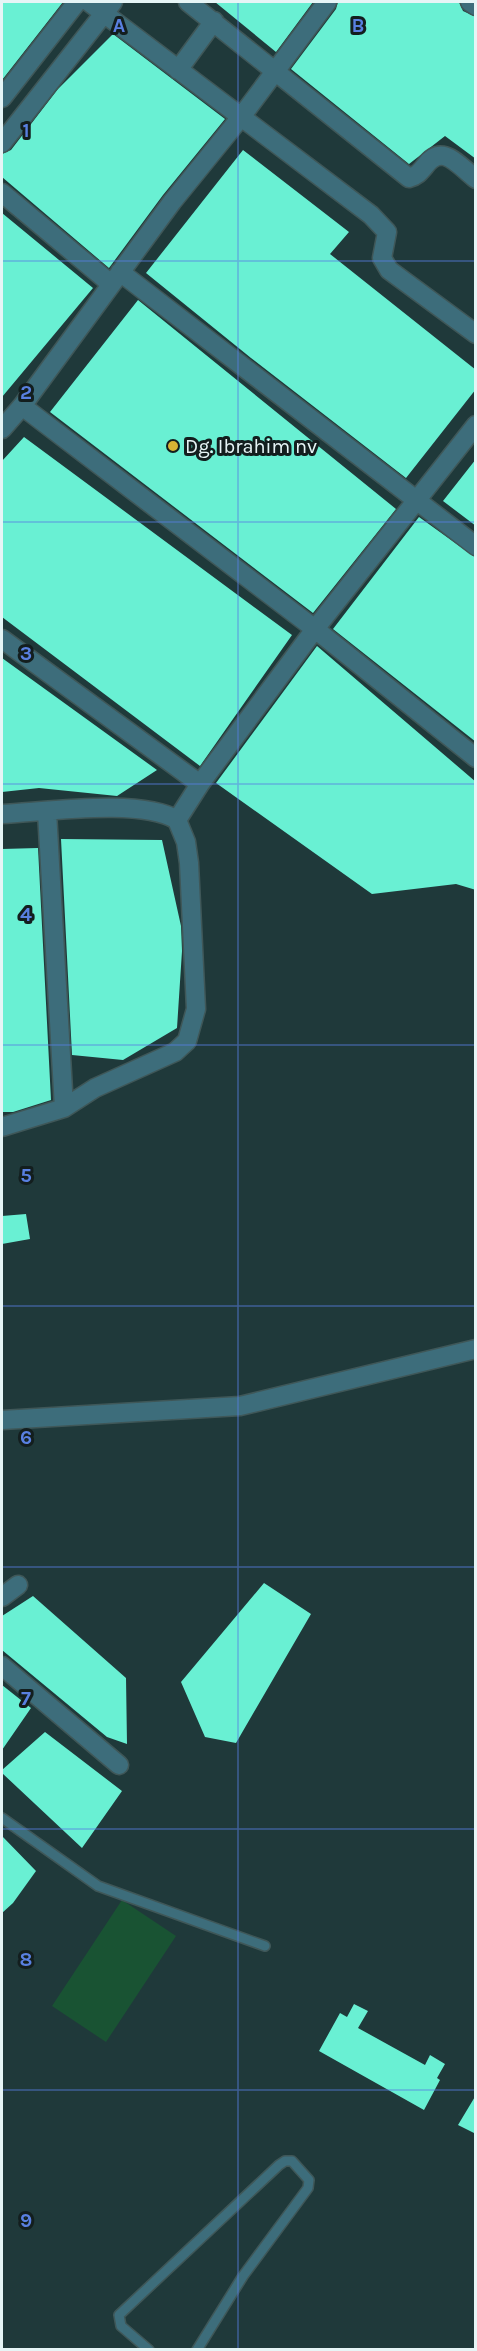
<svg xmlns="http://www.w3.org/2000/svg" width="477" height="2351" viewBox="0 0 477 2351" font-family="Karla,sans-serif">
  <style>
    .green { fill: #195333 }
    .building { fill: #69f0d3 }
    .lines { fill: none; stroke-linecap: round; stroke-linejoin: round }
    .lane-casing { stroke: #3f5758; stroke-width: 12 }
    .street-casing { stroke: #3f5758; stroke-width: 21 }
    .lane { stroke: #3d6d7b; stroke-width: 9 }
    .street { stroke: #3d6d7b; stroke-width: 18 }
    .grid { fill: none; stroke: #5980e1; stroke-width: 1.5; stroke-opacity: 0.55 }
    .poi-dot { fill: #d9b434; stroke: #131e1e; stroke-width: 2 }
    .labels { text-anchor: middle; stroke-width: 6; stroke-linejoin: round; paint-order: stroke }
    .poi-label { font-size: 20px; fill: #e6f5f6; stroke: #131e1e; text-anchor: start }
    .grid-label { font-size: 20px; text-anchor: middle; font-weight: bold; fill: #5980e1; stroke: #131e1e; stroke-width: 6; stroke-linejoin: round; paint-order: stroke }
  </style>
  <rect width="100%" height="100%" fill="#1f393a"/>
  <path class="green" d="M122,1900L176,1936L106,2042L52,2006Z"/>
  <path class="building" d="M2,2H63L2,80Z
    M215,2H313L276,52Z
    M338,2H459L463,11L476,17V159L445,136L409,164L291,69L336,9Z
    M113,34L225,119L163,195L109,268L2,177V154L11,150L58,89Z
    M243,150L349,232L330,254L476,370V389L406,478L251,358L146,273Z
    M2,213L93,288L2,397Z
    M138,300L396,509L313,613L50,412Z
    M24,437L292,635L200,766L2,617V461Z
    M476,459V526L443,501Z
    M419,517L476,558V742L333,629Z
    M317,646L476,782V890L456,884L372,894L216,783Z
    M2,658L157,770L117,796L39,788L2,792Z
    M61,839L162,840L181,926L182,951L177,1028L123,1060L72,1055Z
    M38,848L51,1100L13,1112H2V849Z
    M26,1214L30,1239L2,1244V1216Z
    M264,1583L311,1614L236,1743L205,1737L181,1682Z
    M33,1596L126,1678L127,1744L107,1737L2,1650V1616Z
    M2,1685L31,1708L2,1750Z
    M45,1732L122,1791L82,1848L2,1773V1770Z
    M2,1836L36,1871L13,1903L2,1913Z
    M354,2004L368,2011L358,2028L425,2065L430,2055L445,2064L437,2078L440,2080L424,2110L319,2051L340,2013L347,2017Z
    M476,2095V2134L458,2125Z"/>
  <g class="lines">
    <defs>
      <path id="lane" d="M2,1818L98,1886L265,1946
        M149,2350L121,2326L119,2315L279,2165L285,2161H292L309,2180L308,2188L243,2276L197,2350"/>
      <path id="street" d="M89,2L371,215L387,232L382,258L389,270L476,334
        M188,2L409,178C417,176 420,172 425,166C442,142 458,165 476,179
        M470,2L476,6
        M178,70L214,21
        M2,98L77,2
        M2,143L113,2
        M2,193L111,284
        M120,272L476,546
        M22,406L315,629L476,758
        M2,429L22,406L172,202L241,117L327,2
        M2,639L200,784
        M47,812L64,1108
        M2,814C45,812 142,798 177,820L186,842L189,863L196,1009L187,1041L175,1052L95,1088L64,1108L2,1127
        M177,820L200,784L315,629L476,425
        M2,1420L240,1406L476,1349
        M2,1597L18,1585
        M2,1666L119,1765"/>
    </defs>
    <use href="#lane" class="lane-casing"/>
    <use href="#street" class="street-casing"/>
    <use href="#lane" class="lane"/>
    <use href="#street" class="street"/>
  </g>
  <path class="grid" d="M238,2V2350M2,261H476M2,522H476M2,784H476M2,1045H476M2,1306H476M2,1567H476M2,1829H476M2,2090H476"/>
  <circle class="poi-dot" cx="173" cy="446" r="6"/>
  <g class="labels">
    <g class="poi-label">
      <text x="185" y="453">Dg. Ibrahim nv</text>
    </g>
  </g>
  <g class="grid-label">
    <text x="119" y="32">A</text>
    <text x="358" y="32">B</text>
    <text x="26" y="137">1</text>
    <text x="26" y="399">2</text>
    <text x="26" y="660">3</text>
    <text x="26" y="921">4</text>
    <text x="26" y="1182">5</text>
    <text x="26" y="1444">6</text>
    <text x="26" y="1705">7</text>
    <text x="26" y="1966">8</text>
    <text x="26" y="2227">9</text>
  </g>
  <rect width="477" height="2351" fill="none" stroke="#e6f5f6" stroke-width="6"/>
</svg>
